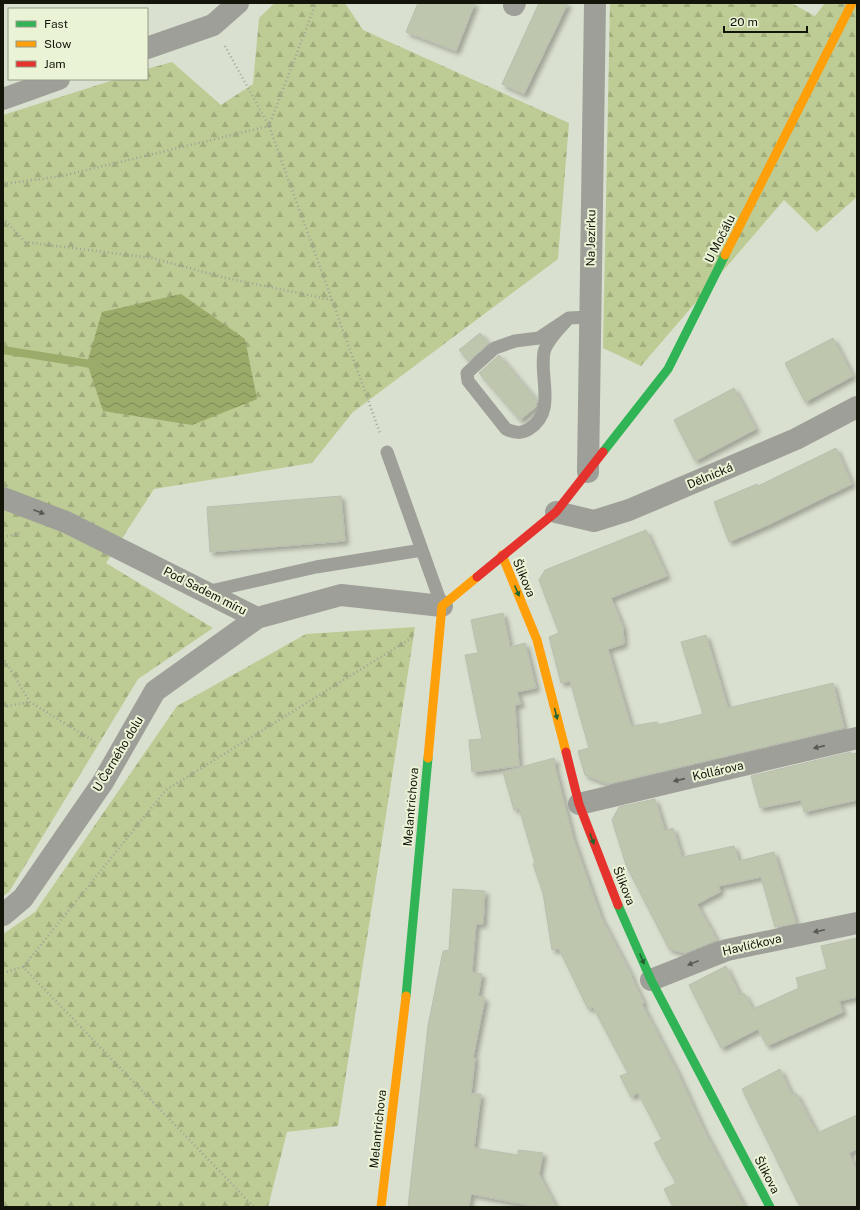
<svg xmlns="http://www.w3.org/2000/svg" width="860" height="1210" viewBox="0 0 860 1210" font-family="'Public Sans',sans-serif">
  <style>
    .forest { fill: url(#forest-firs) }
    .water { fill: url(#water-waves) }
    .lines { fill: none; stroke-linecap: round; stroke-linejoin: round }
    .stream { stroke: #9bab6a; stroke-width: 8 }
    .building { fill: #bec6ad; stroke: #babeb1; filter: url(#shadow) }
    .path { stroke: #9ea399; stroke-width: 2.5; stroke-dasharray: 1 3; stroke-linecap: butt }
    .lane { stroke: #9d9f98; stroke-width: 13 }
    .street { stroke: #9d9f98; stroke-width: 22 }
    .fast { stroke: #30b455; stroke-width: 9 }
    .slow { stroke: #ff9f0a; stroke-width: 9 }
    .jam { stroke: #e5322d; stroke-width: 9 }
    .oneway { fill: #585a52 }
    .oneway2 { fill: #226430 }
    .labels { text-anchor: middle; stroke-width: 4; stroke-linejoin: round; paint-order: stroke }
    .street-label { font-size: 12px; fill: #13150b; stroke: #ebf3d6 }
  </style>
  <defs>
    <pattern id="forest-firs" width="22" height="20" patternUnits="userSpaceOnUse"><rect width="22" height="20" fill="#bdcb94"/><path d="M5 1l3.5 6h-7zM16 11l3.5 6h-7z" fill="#a2ad7e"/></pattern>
    <pattern id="water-waves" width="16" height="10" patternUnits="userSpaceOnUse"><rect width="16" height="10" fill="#9bab6a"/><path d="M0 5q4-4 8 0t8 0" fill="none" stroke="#7d8a55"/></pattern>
    <filter id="shadow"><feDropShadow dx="3.5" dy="3.5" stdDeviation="2" flood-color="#0004"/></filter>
  </defs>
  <rect width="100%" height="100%" fill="#dae0cf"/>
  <path class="forest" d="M275,3H345L363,30L569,123L558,259L353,412L312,463L154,489L106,563L213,628L138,679L9,892L3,896V115L117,79H147V69L172,62L221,105L253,84L259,18Z
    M610,3H791L815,16L825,3H857V197L817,232L784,200L641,366L603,348Z
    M415,627L338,1126L287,1132L268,1207H3V934L35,912L177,706L306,634Z"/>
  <path class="water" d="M181,294L245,339L257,399L192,425L103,411L87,363L102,312Z"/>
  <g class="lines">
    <path class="stream" d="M3,350L97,365"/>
  </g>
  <path class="building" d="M418,3H475L456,51L406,32Z
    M539,3H568L524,94L502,84Z
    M480,333L489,343L469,361L459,350Z
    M833,338L853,376L805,402L785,363Z
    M499,355L537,400L536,407L520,420L479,373Z
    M734,388L756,429L695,461L674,420Z
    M836,448L852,484L770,524L729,542L714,502L757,484L758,486Z
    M341,496L345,541L210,552L207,507Z
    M646,530L667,576L611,598L623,627L624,644L608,649L631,726L657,722L658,725L703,714L681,642L706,635L728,708L833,683L844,728L608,784L585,775L578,751L589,748L570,681L561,683L549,637L559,633L539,580L545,570Z
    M503,613L510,647L525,643L536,688L517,692L521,704L515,705L519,766L472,772L469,740L482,739L465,655L478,653L471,620Z
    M851,752V754L857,753V800L804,812L801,800L760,808L751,776Z
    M554,758L556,764L554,763L573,838L601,917L632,976H631L644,1003L642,1004L677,1071L705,1132L745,1207H673L664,1189L676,1183L654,1143L662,1139L638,1093L631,1097L620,1076L628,1073L593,1007L588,1009L559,949L552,950L543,893L533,864L535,863L519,808L514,810L503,772Z
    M655,799L665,831L673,828L682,857L734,846L739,861L774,852L796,923L775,927L761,877L719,886L720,892L697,904L717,940L685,953L669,949L626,865L612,820L619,807Z
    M453,889L485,891L483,924H476L472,972L482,974L478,996L485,998L473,1058H475L471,1094H481L474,1148L518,1155V1150L543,1153L539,1174L556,1207H537L471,1194L469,1207H408L428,1026L443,951L449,950Z
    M857,938V997L839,1001L843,1012L767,1046L758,1029L721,1048L689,985L726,966L740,995L744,993L753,1009L799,988L796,978L827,969L821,946Z
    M780,1069L792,1095L796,1093L817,1133L857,1115V1149L849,1153L857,1172V1207H801L796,1199L742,1089Z"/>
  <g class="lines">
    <path class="path" d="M225,46L269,126L380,433
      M3,184L62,176L269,126L316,3
      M3,218L25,242L152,258L226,278L332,300
      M3,537L21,533
      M3,657L30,702L97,743
      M3,707L30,702
      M23,967L166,790L413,637
      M3,973L23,967L254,1207"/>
    <path class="lane" d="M569,318C561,327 547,340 544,352C539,378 557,412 529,429C521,434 515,433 506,429L468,381L467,373L495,348L515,341L539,338L569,318L590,317
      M387,452L442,606
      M206,592L316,567L422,550"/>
    <path class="street" d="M514,5L515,3
      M147,48L213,25L238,3
      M3,99L59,79
      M588,472L595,3
      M3,498L66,522L257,618
      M556,512L594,521L629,510L796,439L857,407
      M579,804L857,738
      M3,915L23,898L103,782L155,691L257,618L341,595L442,606
      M651,980L727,950L857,923"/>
    <path class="fast" d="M603,452L668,369L725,255
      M618,905L651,980L770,1207
      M406,996L428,758"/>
    <path class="slow" d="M725,255L852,3
      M502,555L537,640L566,752
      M428,758L442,606L477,577
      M381,1207L406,996"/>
    <path class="jam" d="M477,577L556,512L603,452
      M566,752L579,804L618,905"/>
  </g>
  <defs><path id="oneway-solid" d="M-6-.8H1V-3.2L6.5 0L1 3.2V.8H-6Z"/></defs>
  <g class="oneway">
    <use href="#oneway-solid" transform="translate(39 512) rotate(21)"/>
    <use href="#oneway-solid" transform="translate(819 747) rotate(167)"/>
    <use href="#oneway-solid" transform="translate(679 780) rotate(167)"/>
    <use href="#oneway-solid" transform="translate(819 931) rotate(168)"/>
    <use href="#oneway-solid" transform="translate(693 963) rotate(158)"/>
  </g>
  <g class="oneway2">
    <use href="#oneway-solid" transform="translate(517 591) rotate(67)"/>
    <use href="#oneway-solid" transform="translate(556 714) rotate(76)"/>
    <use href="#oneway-solid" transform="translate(592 839) rotate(69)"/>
    <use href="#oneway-solid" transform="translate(642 959) rotate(67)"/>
  </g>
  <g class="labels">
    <g class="street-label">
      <text transform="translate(591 238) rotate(-89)" y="4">Na Jezírku</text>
      <text transform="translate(720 239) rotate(-63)" y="4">U Močálu</text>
      <text transform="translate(710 476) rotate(-23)" y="4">Dělnická</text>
      <text transform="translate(524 578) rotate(67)" y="4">Šlikova</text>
      <text transform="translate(205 591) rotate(27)" y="4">Pod Sadem míru</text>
      <text transform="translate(118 754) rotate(-59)" y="4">U Černého dolu</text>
      <text transform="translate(718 771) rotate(-13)" y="4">Kollárova</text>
      <text transform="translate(411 807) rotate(-85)" y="4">Melantrichova</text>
      <text transform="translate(624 886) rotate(68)" y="4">Šlikova</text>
      <text transform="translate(752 945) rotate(-13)" y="4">Havlíčkova</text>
      <text transform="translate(378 1129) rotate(-84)" y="4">Melantrichova</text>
      <text transform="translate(767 1175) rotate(62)" y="4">Šlikova</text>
    </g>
  </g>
  <rect width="860" height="1210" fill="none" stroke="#13150b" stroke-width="8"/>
  <rect x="8" y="8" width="140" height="72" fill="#ebf3d6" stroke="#959a85"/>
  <rect x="16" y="21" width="20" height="6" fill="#30b455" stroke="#959a85"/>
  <text x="44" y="28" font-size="12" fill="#13150b">Fast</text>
  <rect x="16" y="41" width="20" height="6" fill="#ff9f0a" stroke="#959a85"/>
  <text x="44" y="48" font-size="12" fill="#13150b">Slow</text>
  <rect x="16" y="61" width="20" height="6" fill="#e5322d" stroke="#959a85"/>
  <text x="44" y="68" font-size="12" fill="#13150b">Jam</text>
  <path d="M724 26v6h83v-6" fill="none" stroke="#13150b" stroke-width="2"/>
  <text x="730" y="26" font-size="12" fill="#13150b" stroke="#ebf3d6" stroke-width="3" paint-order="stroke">20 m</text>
</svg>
